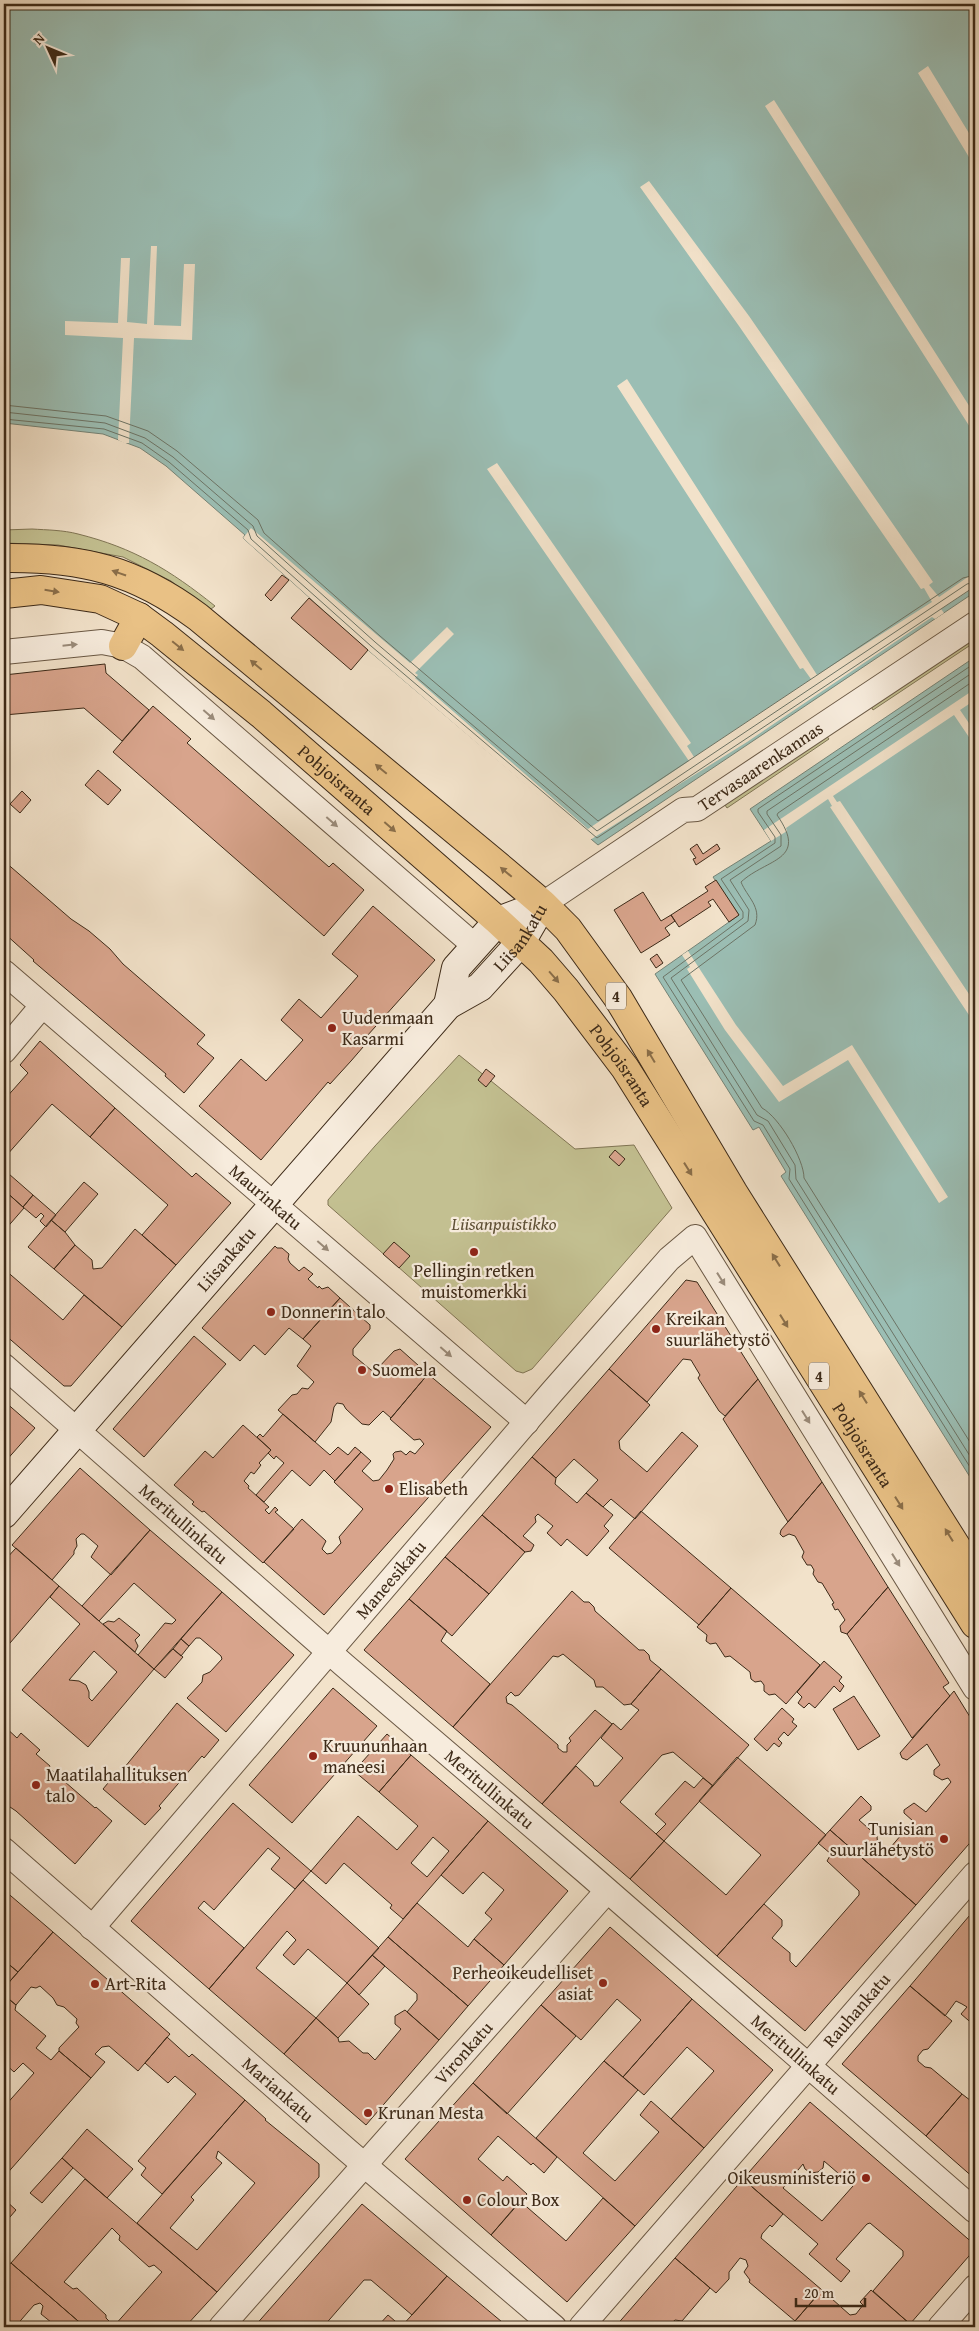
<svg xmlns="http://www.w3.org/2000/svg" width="979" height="2331" viewBox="0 0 979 2331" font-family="'Gentium Book Plus',serif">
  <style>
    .green { fill: #c3c091; stroke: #807554 }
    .water { fill: #9bbeb4; stroke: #758376 }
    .pier { fill: #f2e2ca }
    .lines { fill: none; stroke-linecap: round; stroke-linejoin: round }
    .shore { stroke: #6c7466; stroke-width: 1 }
    .building { fill: #d8a48c; stroke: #3d2a18; fill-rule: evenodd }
    .street-casing { stroke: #6a5844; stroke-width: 26 }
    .secondary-casing { stroke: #3d2a18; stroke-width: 30 }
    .primary-casing { stroke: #3d2a18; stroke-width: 30 }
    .street { stroke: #f7ecdd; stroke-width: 24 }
    .secondary { stroke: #f7ecdd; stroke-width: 28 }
    .primary { stroke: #e9c185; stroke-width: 28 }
    .oneway { fill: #8a6e49 }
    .oneway2 { fill: #9a8b7a }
    .poi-dot { fill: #8f2418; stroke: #f7ecdd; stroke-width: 2 }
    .labels { text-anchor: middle; stroke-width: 4.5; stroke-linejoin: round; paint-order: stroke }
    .shield { fill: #f7ecdd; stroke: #756453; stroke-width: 1 }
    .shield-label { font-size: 16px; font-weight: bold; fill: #3d2a18 }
    .street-label { font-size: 18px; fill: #3d2a18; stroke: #f7ecdd }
    .poi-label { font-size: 18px; fill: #3d2a18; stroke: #f7ecdd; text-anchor: start }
    .park-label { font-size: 18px; font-style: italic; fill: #5e5036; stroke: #f7ecdd }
  </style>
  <rect width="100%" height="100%" fill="#f2e2ca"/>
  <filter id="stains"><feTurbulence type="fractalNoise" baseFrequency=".004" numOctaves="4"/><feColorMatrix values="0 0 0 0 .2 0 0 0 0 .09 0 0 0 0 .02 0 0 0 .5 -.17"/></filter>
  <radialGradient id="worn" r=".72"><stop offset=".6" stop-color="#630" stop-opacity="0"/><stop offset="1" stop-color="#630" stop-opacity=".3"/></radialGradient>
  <path class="green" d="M32,529C47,530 63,530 78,534C134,548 170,570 215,606L206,613L196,601L171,581L123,557L58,545L4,543V530Z
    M975,633V642L873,710L869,703Z
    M825,734L829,739L727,808L723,802Z
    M459,1055L575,1149L634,1145L672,1208L532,1369L523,1373L516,1371L328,1205V1200L375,1146Z"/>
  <path class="water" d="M4,4H975V592L598,845L368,650L243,538L245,535L166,466L140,448L103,434L4,423Z
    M975,657V1485L781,1176L786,1172L759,1127L753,1130L655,974L739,915L713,877L771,841L750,809Z"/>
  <path class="pier" d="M928,66L975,143V167L918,73Z
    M774,100L975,415V435L765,106Z
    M649,181L749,316L933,582L929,585L939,597L975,572V587L941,609L944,613L935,619L932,617L747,742L590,840L368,650L243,538L251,528L410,663L447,627L454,634L415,673L418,675L415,678L588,829L689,761L487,469L497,463L691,743L687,746L694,757L811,679L803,668L800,669L617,386L627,379L817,675L932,602L924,588L921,589L739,326L640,187Z
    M151,246H157L154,325L181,326L184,264H195L192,340L134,338L129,443H124L118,440L123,338L65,335V321L118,323L121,258H130L127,322L147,324Z
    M975,689V700L960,710L975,732V746L954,715L833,796L837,802L840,801L975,1003V1024L830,807L832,806L828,799L786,828L787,831L771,841L764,830Z
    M688,951L736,1025L783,1086L852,1045L948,1197L939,1203L848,1060L779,1102L725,1030L687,969L690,967L682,955Z"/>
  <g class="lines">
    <path class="shore" d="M4,405L106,416L148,431L177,451L258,520L264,533L380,636L598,821L963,578L975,575
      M4,412L105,423L145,438L173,457L253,526L257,536L375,642L597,831L967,584L975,582
      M4,419L104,429L142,443L169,462L248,530L251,539L371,646L597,838L971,589L975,588
      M975,663L758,809V812L775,837V843L721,879L743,912V918L663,977L754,1121L763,1125L790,1169L789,1179L975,1475
      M975,671L767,811V814L781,835V846L730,880L749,910L748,921L671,978L757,1115L768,1121L795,1165L796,1179L975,1464
      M975,680L778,813L777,815C809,861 767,858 741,882C747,897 762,907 755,925L681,980L762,1108C779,1117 804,1159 804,1178L975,1450"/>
  </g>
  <path class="building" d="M282,575L289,580L271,601L265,595Z
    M309,598L368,650L351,670L291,618Z
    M105,664L106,673L149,710L122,741L84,708L4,715V675Z
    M153,706L191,739L187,743L313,853L329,867L333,863L364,890L324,936L113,752Z
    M98,770L121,790L108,805L85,785Z
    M22,791L31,800L20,813L10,804Z
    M697,844L703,854L717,844L720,849L696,865L693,859L696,858L690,849Z
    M4,861L71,919L89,931L110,949L123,964L205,1035L197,1044L214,1058L184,1093L165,1076L166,1074L33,961L34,960L4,933Z
    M716,880L739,915L729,922L713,899L708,902L711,906L679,927L671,915L708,891L705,887Z
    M643,892L661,921L671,915L675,921L665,928L670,935L641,953L614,910Z
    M373,906L435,960L367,1036L370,1039L351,1061L330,1084L328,1082L261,1160L199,1106L241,1059L266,1081L303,1040L281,1020L299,999L321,1018L358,976L332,954Z
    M657,954L663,963L656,968L650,959Z
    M40,1041L115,1108L90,1137L52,1104L6,1156L8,1160L4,1162V1100L28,1073L20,1065Z
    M486,1069L495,1076L486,1087L478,1080Z
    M115,1108L192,1177L196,1173L231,1203L176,1265L142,1235L168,1205L90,1137Z
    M615,1150L625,1159L619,1166L609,1157Z
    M9,1174L33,1195L23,1207L4,1190V1180Z
    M84,1182L98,1194L65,1232L51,1220Z
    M4,1190L24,1208L4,1231Z
    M33,1195L56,1215L46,1227L40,1221L44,1216L41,1213L36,1218L23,1207Z
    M51,1220L65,1232L75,1245L54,1269L28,1247Z
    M135,1229L176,1265L122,1327L54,1269L75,1245L92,1260L93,1269L102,1268Z
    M394,1242L410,1256L399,1268L383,1254Z
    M275,1246L277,1248H282L289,1254L288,1259L290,1263L299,1271L304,1267L313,1274L308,1279L318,1288L319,1286L322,1289L328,1287L340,1298L303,1339L289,1328L265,1355L254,1345L240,1361L202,1328Z
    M4,1269L63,1320L84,1295L122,1327L71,1386H64L4,1334Z
    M686,1280L697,1282L758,1379L725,1416L719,1411L698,1378L700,1375L691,1360L683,1359L647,1402L609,1369Z
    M340,1298L370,1325V1329L353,1349V1355L371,1370L377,1369L394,1351L400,1349L428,1374L391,1418L383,1411L369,1425L362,1424L346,1409L343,1404L337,1403L334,1407L331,1422L315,1442L278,1410L292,1395L297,1394L302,1388L308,1389L314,1382L297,1366L311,1346L303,1339Z
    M194,1336L226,1364L144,1457L113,1429Z
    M609,1369L650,1405L619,1441L620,1449L647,1472L682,1432L698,1446L635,1519L611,1499L603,1507L586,1493L598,1480L574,1459L556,1478L532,1457Z
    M428,1374L491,1427L324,1615L264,1562L302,1519L326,1541L322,1549L327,1554L332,1553L341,1543L339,1537L363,1509L334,1482L361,1452L371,1461L362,1471L373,1481L379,1480L387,1470L394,1459L393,1454L395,1452L401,1451L406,1455L410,1451L415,1454L421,1447L424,1444L420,1439L414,1440L390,1419Z
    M758,1379L822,1482L788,1522L723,1419Z
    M4,1401L35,1428L4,1463Z
    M283,1414L330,1455L338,1447L348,1455L355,1447L361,1452L335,1481L324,1470L310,1486L292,1470L264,1502L256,1495L284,1463L276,1456L274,1459L268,1453L271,1450L257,1437L260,1434L263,1437Z
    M243,1425L271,1450L259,1463L261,1465L254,1474L251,1472L244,1481L249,1486L248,1488L269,1507L265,1510L269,1514L275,1507L278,1510L275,1512L294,1529L263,1563L204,1511L202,1512L192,1504L194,1502L174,1485L205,1451L213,1458Z
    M532,1457L556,1478L555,1484L577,1503L586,1493L613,1515L604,1526L609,1531L587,1556L567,1539L561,1546L547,1533L553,1526L538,1514L535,1517L536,1522L523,1536L534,1545L531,1551L525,1552L482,1515Z
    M80,1468L150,1530L111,1575L91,1557L98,1546L84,1534H81L76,1539L77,1546L74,1551V1554L52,1580L12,1545Z
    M822,1482L888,1587L847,1634L841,1632L840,1626L845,1620L838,1609L835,1610L832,1604L834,1603L822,1583L818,1582L813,1574L814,1570L811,1565H807L802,1557L804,1552L795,1536L789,1534L783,1537L780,1534L781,1530Z
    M641,1511L731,1588L699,1625L609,1548Z
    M482,1515L525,1552L489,1594L445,1557Z
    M150,1530L222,1592L154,1669L138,1655L165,1623L172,1624L176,1620L134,1583L99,1621L82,1606Z
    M16,1548L59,1586L4,1650V1561Z
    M445,1557L489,1594L452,1636L409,1599Z
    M59,1586L154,1669L88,1747L22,1690L80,1624L50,1597ZM94,1651L117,1672L92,1701L89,1698V1692L86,1685L79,1681L69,1680Z
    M888,1587L949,1683L943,1687L950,1696L912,1738L847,1634Z
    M731,1588L820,1665L786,1704L775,1694L769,1695L764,1691V1685L761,1681L755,1682L751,1679L750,1672L730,1656L725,1657L716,1643L710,1644L706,1641L707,1635L697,1627Z
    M572,1591L584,1602H589L594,1607L595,1611L639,1650H644L649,1655L650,1660L661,1669L631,1704L624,1705L603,1687H596L594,1680L563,1654L558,1657L553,1656L519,1695L515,1696L511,1692L506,1697L507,1703L512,1705L558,1745V1748L563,1752H567V1745L571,1741L569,1738L595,1710L612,1724L542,1804L453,1727Z
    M222,1592L294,1655L226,1732L187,1698L202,1682L203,1675L210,1672L222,1659L221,1656L200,1638H196L189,1646L181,1639Z
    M409,1599L447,1631L441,1641L490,1684L453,1727L364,1650Z
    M119,1618L140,1635L135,1640L138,1646L135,1652L103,1624L108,1621L114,1622Z
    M181,1639L189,1646L181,1656L173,1649Z
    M173,1649L183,1657L165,1678L154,1669Z
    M824,1661L842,1677L839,1681L844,1686L840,1692L834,1686L815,1708L809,1703L804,1708L798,1703L802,1697L797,1692Z
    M661,1669L749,1745L713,1786L673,1752L662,1755L620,1802L664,1841L630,1879L542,1804L576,1766L593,1782L594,1786H598L623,1758L601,1738L613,1723L621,1730L639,1710L631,1704Z
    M333,1688L377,1726L292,1823L249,1785Z
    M954,1691L975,1725V1837L916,1905L830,1830L861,1796L871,1806V1810L859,1820L877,1836L878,1850L886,1857L890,1853V1848L913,1821L904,1813V1810L914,1803L926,1812L951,1782L948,1778L942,1780L934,1775V1770L940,1765L927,1744L907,1760L902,1758L900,1753Z
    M854,1696L880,1736L858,1750L833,1709Z
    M177,1703L219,1740L204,1758L202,1756L159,1806L161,1808L145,1825L103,1789L118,1771L120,1773Z
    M782,1708L794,1719L792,1722L797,1726L788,1736L784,1732L778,1739L782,1743L779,1747L774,1743L767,1751L754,1739Z
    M4,1726L17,1738L21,1733L40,1750L36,1754L50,1766L49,1768L95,1808L96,1807L112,1821L75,1864L16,1811L4,1803Z
    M387,1734L411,1755L379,1792L354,1771Z
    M411,1755L488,1821L403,1919L390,1908L392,1905L344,1863L326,1884L311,1871L358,1816L397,1850L418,1826L379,1792ZM433,1837L449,1851L427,1877L411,1863Z
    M737,1757L826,1835L717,1956L630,1879L664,1841L726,1895L761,1855L699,1801Z
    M703,1778L713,1786L664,1841L656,1834L666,1824L655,1814L685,1781L694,1788Z
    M233,1803L311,1871L295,1889L271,1869L280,1858L268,1848L214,1910L204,1901L198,1908L244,1948L209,1989L131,1921Z
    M488,1821L568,1891L504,1965L474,1939L492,1919L485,1913L504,1890L483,1872L463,1894L441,1875Z
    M830,1830L916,1905L805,2031L717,1956L764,1904L782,1920V1926L772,1938L790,1953V1961L796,1967L859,1895V1891L827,1861L831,1854L818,1843Z
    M303,1880L379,1948L347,1983L308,1949L294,1965L283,1955L296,1940L287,1931L256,1968L316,2018L284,2054L209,1989Z
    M4,1890L53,1932L18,1972L4,1960Z
    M417,1903L468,1947L474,1939L504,1965L468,2006L388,1937Z
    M975,1909V2026L961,2014L967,2007L962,2004L956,2001L945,2016L910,1986Z
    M610,1927L692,1999L623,2077L604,2061L641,2020L617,1999L581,2040L541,2005Z
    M53,1932L170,2034L138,2071L109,2046L102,2047L95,2054L105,2062L91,2078L59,2051V2048L79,2027L76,2023L77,2019L64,2007L57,2005L53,1998L40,1986L36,1988L31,1987L16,2005L4,1995V1988Z
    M388,1937L468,2006L439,2040L407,2012L417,2000V1994L372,1955Z
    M372,1955L385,1966L359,1995L347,1983Z
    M7,1963L18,1972L4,1988V1967Z
    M347,1983L369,2004L338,2038L316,2018Z
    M910,1986L952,2021L928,2049L923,2050L918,2056V2061L925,2067L931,2068L962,2094L926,2136L842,2064Z
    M4,1995L16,2005L15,2010L46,2036L36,2048L51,2060L59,2051L91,2078L4,2177V2107L34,2073L23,2063L14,2072L4,2063Z
    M692,1999L773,2070L704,2148L671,2119L714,2071L687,2047L644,2095L623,2077Z
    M541,2005L576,2036L507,2114L473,2083Z
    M405,2010L439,2040L366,2125L284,2054L316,2018L338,2038L339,2042L349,2041L363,2053H368L375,2060L401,2029L395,2024V2016Z
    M167,2037L189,2057L192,2054L245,2100L162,2194L141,2175L146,2168L138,2161L196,2094L175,2076L168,2083L145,2063Z
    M604,2061L638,2090L583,2153L615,2181L659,2132L640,2115L651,2101L704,2148L635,2226L536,2138Z
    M473,2083L557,2157L544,2173L533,2163L531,2165L498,2136L478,2159L503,2181L507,2176L527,2194L491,2235L405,2159Z
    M962,2094L975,2104V2179L926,2136Z
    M245,2100L266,2119L265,2120L319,2164V2177L217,2292L137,2223ZM218,2151L255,2183L197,2250L170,2228L194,2200L191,2197L222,2163L216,2158Z
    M810,2102L975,2245V2249L910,2324L873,2291L903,2256V2251L870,2223L867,2224L836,2259L850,2271L841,2282L809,2254L818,2244L743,2179ZM824,2161L853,2186L822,2221L783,2188L803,2164L805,2169L811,2173L818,2172L823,2168Z
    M87,2129L133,2169L107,2198L62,2158Z
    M62,2158L73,2168L42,2203L30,2193Z
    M85,2179L217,2292L185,2327H85L11,2263ZM112,2228L120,2236L119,2240L149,2267L154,2265L162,2272L114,2326L106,2318V2315L77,2288L73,2289L64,2282Z
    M743,2179L783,2214L772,2227L770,2225L762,2234L761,2238L822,2290L795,2321L749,2282L750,2280L744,2272L748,2266L746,2260L740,2258L729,2272V2279L716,2293L675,2258Z
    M603,2198L635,2226L567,2302L491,2235L520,2201L566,2241Z
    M4,2199L16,2210L4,2224Z
    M362,2204L447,2276L412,2315L371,2280H364L323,2327H254Z
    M675,2258L710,2288L682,2321L675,2320L667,2327H615Z
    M11,2263L85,2327H57L41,2314L43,2306L40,2303L34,2305L15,2327H4V2266Z
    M447,2276L508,2327H428L422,2322L418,2327H401Z
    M822,2290L850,2315L856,2314L863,2305L860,2302L871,2290L910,2324L907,2327H801L795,2321Z
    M388,2315L402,2327H377Z"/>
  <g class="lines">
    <defs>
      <g id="street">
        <path d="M4,652L102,642L123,646L142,657L475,946"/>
        <path id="s1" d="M543,904L683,810L697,809L975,624"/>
        <path id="s2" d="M4,972L527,1422"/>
        <path d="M4,1051L42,1006"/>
        <path id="s3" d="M4,1366L344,1665L585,1871L975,2211"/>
        <path id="s4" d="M4,1850L348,2151L554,2327"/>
        <path id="s5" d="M92,1928L552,1392L669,1259L695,1237L975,1688"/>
        <path id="s6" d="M221,2327L607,1891"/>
        <path id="s7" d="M581,2327L975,1874"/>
        <path d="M940,2327L975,2287"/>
      </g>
      <g id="secondary">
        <path d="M448,1005L456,968L498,921L543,904"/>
        <path id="s8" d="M4,1514L448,1005L480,987L521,942L543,904"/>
      </g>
      <g id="primary">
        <path d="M4,558C82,557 135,570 198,617L503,870L543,904L568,929L618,998L733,1192L975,1576"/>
        <path id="s9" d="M4,594L41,590L100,599L139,617L162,634L261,714L498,921L541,961L566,990L625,1068L975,1624"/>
        <path d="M123,646L139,617"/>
      </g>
    </defs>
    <use href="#street" class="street-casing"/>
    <use href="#secondary" class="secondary-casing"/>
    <use href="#primary" class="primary-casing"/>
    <use href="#street" class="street"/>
    <use href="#secondary" class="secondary"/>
    <use href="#primary" class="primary"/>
  </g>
  <defs><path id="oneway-solid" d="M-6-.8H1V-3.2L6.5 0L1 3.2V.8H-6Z" transform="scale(1.25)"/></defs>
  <g class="oneway">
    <use href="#oneway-solid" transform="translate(119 573) rotate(-161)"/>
    <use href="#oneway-solid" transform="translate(52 591) rotate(9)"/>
    <use href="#oneway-solid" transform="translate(178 646) rotate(39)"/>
    <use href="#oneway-solid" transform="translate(256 665) rotate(-140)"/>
    <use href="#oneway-solid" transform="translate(381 769) rotate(-140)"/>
    <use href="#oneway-solid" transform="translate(390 827) rotate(41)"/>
    <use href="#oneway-solid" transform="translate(506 872) rotate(-140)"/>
    <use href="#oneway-solid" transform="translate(554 977) rotate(49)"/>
    <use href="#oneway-solid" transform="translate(651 1056) rotate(-121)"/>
    <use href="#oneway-solid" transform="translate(688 1169) rotate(58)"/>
    <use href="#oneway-solid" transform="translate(776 1260) rotate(-122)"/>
    <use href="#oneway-solid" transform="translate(784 1321) rotate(58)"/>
    <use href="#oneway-solid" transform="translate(863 1397) rotate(-122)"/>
    <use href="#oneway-solid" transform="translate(899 1503) rotate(58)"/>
    <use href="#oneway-solid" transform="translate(949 1535) rotate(-122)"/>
  </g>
  <g class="oneway2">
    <use href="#oneway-solid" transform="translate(70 645) rotate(-6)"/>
    <use href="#oneway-solid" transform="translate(209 715) rotate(41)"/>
    <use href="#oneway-solid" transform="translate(332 822) rotate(41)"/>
    <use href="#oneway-solid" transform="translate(323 1246) rotate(41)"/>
    <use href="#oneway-solid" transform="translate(721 1279) rotate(58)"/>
    <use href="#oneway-solid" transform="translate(446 1352) rotate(41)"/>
    <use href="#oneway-solid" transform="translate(806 1417) rotate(58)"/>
    <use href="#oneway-solid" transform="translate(896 1560) rotate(58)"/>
  </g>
  <g class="poi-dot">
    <circle cx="332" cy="1028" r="5"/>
    <circle cx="474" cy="1252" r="5"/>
    <circle cx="271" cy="1312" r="5"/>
    <circle cx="656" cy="1329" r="5"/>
    <circle cx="362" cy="1370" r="5"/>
    <circle cx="389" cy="1489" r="5"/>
    <circle cx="313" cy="1756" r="5"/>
    <circle cx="36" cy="1785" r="5"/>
    <circle cx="944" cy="1839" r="5"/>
    <circle cx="603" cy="1983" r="5"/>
    <circle cx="95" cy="1984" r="5"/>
    <circle cx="368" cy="2113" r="5"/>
    <circle cx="866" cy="2178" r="5"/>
    <circle cx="467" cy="2200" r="5"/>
  </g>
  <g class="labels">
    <g class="shield">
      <rect x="606" y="982.5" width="20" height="27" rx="4"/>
      <rect x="809" y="1362.5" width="20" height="27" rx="4"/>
    </g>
    <g class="shield-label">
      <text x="616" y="1002">4</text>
      <text x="819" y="1382">4</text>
    </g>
    <g class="street-label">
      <text dy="6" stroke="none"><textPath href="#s1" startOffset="259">Tervasaarenkannas</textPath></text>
      <text dy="6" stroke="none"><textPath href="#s9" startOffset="396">Pohjoisranta</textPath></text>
      <text dy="6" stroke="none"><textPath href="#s8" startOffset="776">Liisankatu</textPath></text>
      <text dy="6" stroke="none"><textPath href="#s9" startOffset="801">Pohjoisranta</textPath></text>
      <text dy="6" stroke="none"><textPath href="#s2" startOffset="345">Maurinkatu</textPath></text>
      <text dy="6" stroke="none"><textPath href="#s8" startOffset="338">Liisankatu</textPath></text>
      <text dy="6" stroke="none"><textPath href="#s9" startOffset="1251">Pohjoisranta</textPath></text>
      <text dy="6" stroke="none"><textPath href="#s3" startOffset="239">Meritullinkatu</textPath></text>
      <text dy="6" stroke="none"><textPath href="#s5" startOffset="459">Maneesikatu</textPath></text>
      <text dy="6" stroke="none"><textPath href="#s3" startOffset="644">Meritullinkatu</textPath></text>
      <text dy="6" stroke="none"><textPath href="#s7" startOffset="420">Rauhankatu</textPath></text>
      <text dy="6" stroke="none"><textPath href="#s6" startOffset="366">Vironkatu</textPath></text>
      <text dy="6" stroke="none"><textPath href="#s3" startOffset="1049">Meritullinkatu</textPath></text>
      <text dy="6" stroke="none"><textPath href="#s4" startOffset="364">Mariankatu</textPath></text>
    </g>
    <g class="poi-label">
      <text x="342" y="1024">Uudenmaan<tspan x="342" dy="21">Kasarmi</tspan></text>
      <text x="474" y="1277" text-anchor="middle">Pellingin retken<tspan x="474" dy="21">muistomerkki</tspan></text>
      <text x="281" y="1318">Donnerin talo</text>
      <text x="666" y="1325">Kreikan<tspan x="666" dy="21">suurlähetystö</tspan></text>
      <text x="372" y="1376">Suomela</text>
      <text x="399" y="1495">Elisabeth</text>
      <text x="323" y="1752">Kruununhaan<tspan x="323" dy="21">maneesi</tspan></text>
      <text x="46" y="1781">Maatilahallituksen<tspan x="46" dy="21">talo</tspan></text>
      <text x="934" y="1835" text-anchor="end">Tunisian<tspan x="934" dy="21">suurlähetystö</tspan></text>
      <text x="593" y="1979" text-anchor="end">Perheoikeudelliset<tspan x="593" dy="21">asiat</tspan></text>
      <text x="105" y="1990">Art-Rita</text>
      <text x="378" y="2119">Krunan Mesta</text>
      <text x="856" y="2184" text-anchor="end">Oikeusministeriö</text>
      <text x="477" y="2206">Colour Box</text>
    </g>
    <g class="park-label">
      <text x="504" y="1230">Liisanpuistikko</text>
    </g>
  </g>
  <rect width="979" height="2331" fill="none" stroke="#f2e2ca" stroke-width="20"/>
  <rect x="5" y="5" width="969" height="2321" fill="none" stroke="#3d2a18" stroke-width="2.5"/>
  <rect x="10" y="10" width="959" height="2311" fill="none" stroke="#3d2a18"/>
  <g transform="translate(48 48) rotate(314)" stroke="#f7ecdd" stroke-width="4" paint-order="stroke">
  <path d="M0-4L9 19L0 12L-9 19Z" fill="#3d2a18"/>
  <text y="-8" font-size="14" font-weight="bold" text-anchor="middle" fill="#3d2a18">N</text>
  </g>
  <path d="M796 2298v8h69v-8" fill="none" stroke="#3d2a18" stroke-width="2.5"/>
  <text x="804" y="2298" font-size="15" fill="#3d2a18" stroke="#f7ecdd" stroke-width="4" paint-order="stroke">20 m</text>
  <rect width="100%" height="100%" filter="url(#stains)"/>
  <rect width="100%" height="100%" fill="url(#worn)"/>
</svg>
